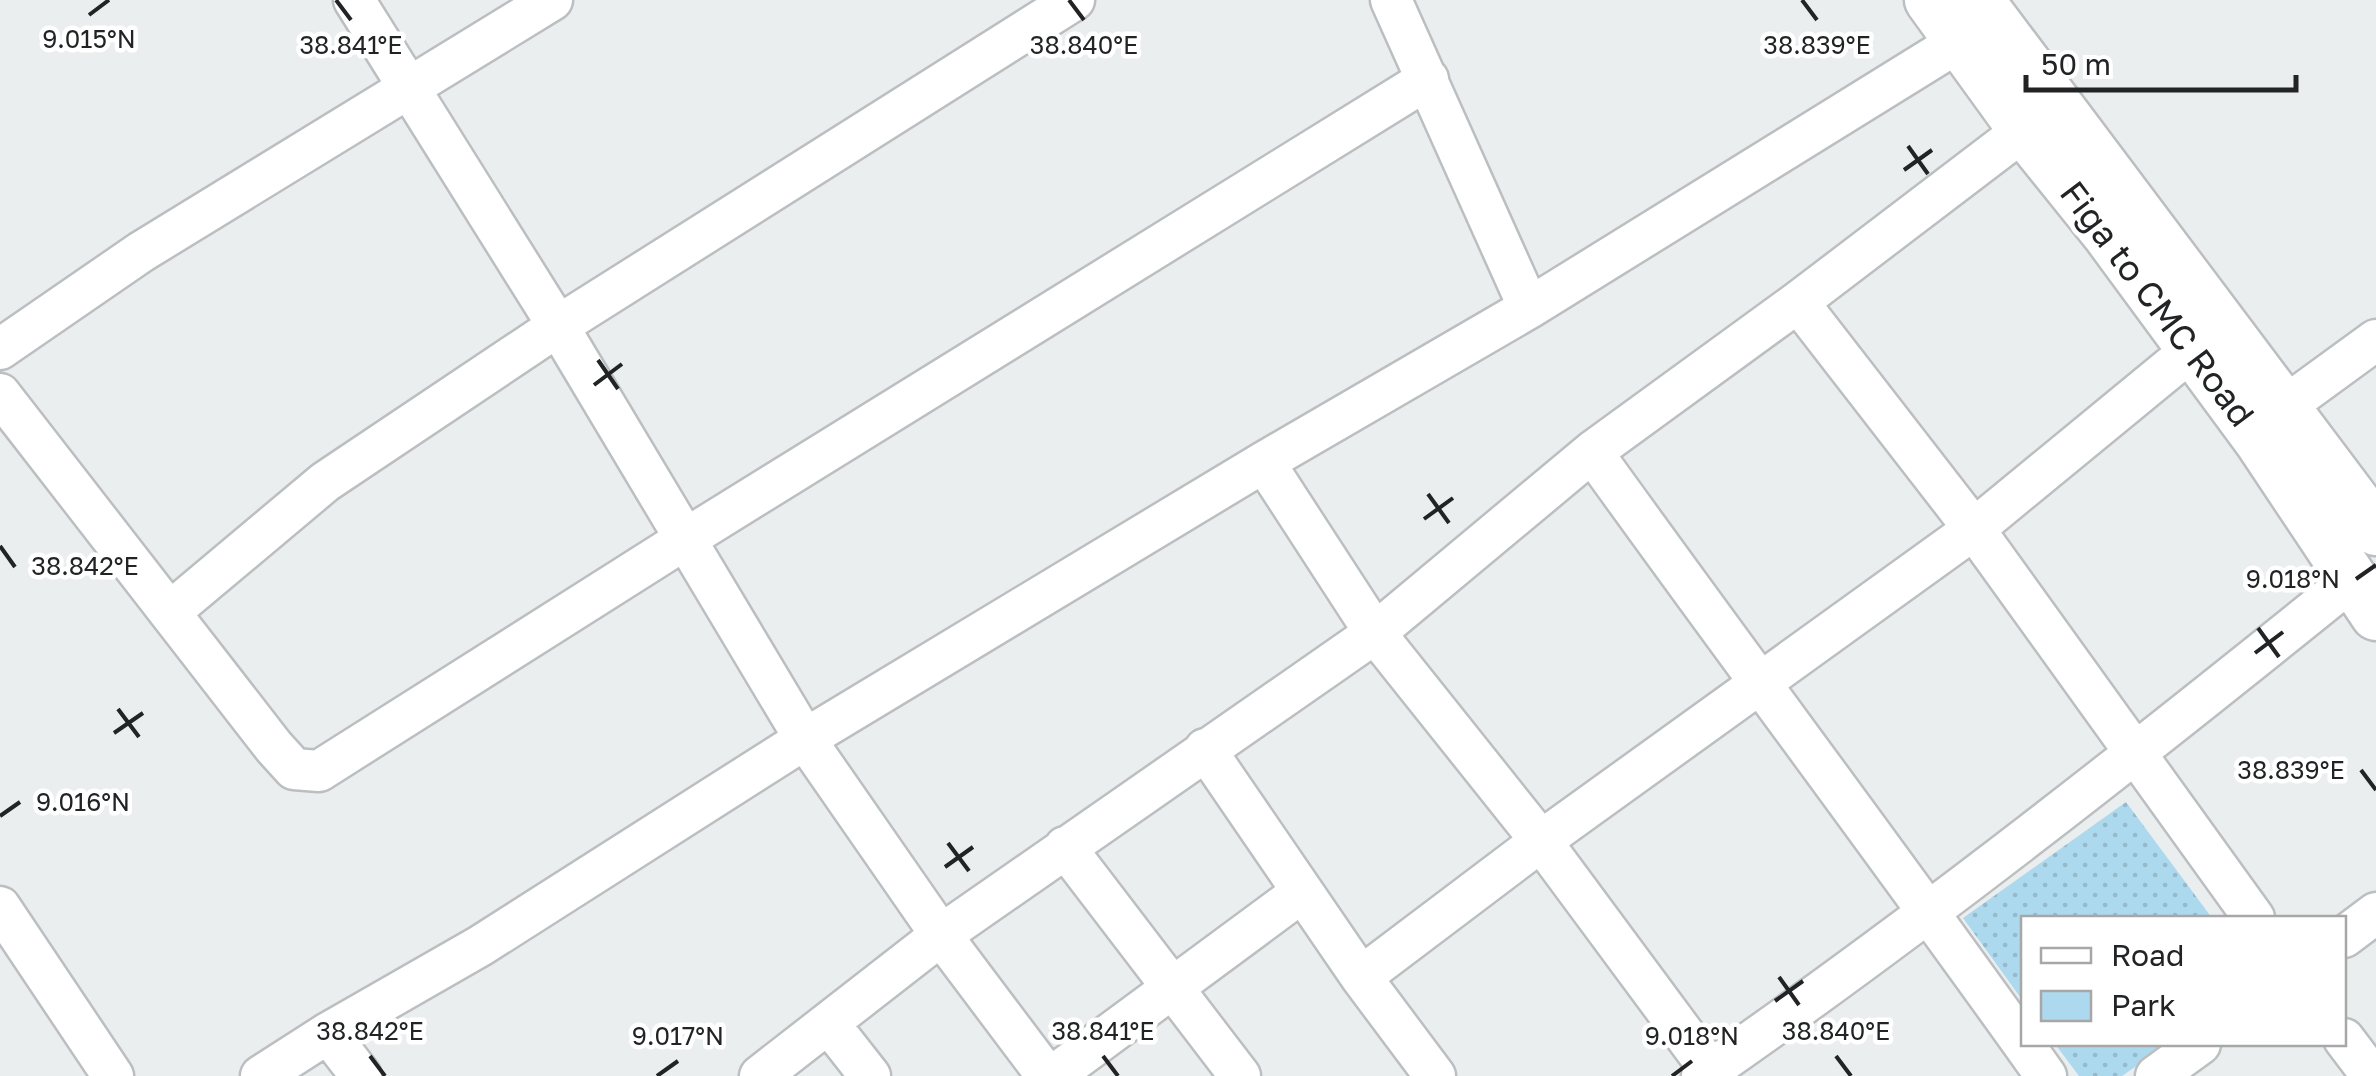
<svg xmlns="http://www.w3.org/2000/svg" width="2376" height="1076" viewBox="0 0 2376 1076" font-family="'Golos Text',sans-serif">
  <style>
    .green { fill: url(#green-dots) }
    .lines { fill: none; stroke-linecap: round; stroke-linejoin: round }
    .minor-casing { stroke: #bcbfc1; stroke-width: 45 }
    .major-casing { stroke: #bcbfc1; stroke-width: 55 }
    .minor { stroke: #fff; stroke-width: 40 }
    .major { stroke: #fff; stroke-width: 50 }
    .ticks { fill: none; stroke: #222324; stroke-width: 4 }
    .labels { text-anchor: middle; stroke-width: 9; stroke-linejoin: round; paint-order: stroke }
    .street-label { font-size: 35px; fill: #222324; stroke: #fff }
    .ticks-label { font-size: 25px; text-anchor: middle; fill: #222324; stroke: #fff; stroke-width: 9; stroke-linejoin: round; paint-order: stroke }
  </style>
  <defs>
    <pattern id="green-dots" width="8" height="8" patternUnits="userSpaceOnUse" patternTransform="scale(2.5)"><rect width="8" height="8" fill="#add9ee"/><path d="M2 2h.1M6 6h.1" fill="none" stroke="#95bacc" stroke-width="1.8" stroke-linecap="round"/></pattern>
  </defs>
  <rect width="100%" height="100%" fill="#eaeeef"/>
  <path class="green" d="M2126,802L2212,918H2024L2023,1001L1963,918Z
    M2055,1044H2168L2122,1076H2079Z"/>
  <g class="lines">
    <defs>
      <path id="minor" d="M354,0L558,326L805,739L941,935L1047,1076
        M1391,0L1529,308
        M1798,302L1974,529L2254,918
        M0,349L141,252L552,0
        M0,394L274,747L294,769L319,771L687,538L1428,79
        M2284,407L2376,340
        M1592,452C1742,661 1897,866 2046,1076
        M1264,462L1375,633L1541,841L1715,1076
        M170,612L325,482L558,326L1074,0
        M1205,749L1361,977L1435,1076
        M1065,847L1240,1076
        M0,907L113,1076
        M2344,937L2376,913
        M1361,977L1541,841L1974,529L2193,349
        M830,1025L870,1076
        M328,1033L361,1076
        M2344,1039L2372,1076
        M261,1076L328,1033L480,946L805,739L1264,462L1529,308L1960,41
        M760,1076L941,935L1375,633L1592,452L1798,302L2024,130
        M1053,1076L1302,892
        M1702,1076C1926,920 2140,751 2353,579
        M2156,1076L2200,1044"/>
      <path id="major" d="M1930,0L2024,130L2107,233L2260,441L2376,615
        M1978,0L2376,530"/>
    </defs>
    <use href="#minor" class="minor-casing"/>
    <use href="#major" class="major-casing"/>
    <use href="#minor" class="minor"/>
    <use href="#major" class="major"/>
  </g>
  <path class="ticks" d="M336,0L351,20M1069,0L1084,20M1802,0L1817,20M89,15L109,0M1908,146L1928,174M1904,170L1932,150M598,360L618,389M594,385L622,364M1428,494L1449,523M1424,519L1453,498M0,546L15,567M2356,579L2376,565M2258,628L2279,657M2255,653L2283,632M118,709L139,737M114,733L143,713M2361,770L2376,790M0,816L20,802M948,843L969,871M945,867L973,847M1779,977L1799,1005M1775,1001L1803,981M370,1056L385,1076M1103,1056L1118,1076M1836,1056L1851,1076M657,1076L678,1061M1672,1076L1692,1061"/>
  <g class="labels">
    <g class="street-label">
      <text transform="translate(2157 304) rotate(53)" y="12">Figa to CMC Road</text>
    </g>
  </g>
  <g class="ticks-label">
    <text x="89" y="48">9.015°N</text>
    <text x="351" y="54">38.841°E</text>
    <text x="1084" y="54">38.840°E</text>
    <text x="1817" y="54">38.839°E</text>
    <text x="85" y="575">38.842°E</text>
    <text x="2293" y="588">9.018°N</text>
    <text x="2291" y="779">38.839°E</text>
    <text x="83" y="811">9.016°N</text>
    <text x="370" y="1040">38.842°E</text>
    <text x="1103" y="1040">38.841°E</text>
    <text x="1836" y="1040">38.840°E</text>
    <text x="678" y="1045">9.017°N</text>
    <text x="1692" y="1045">9.018°N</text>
  </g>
  <rect x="2021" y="916" width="325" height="130" fill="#ffffff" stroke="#a7a7a7" stroke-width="2.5"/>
  <rect x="2041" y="948" width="50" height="15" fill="#ffffff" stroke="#a7a7a7" stroke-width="2.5"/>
  <text x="2111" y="966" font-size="30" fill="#222324">Road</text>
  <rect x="2041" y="991" width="50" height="30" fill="#add9ee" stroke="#a7a7a7" stroke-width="2.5"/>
  <text x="2111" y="1016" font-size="30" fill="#222324">Park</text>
  <path d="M2026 75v15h270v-15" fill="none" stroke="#222324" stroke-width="5"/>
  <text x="2041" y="75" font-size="30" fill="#222324" stroke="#ffffff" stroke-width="8" paint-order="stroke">50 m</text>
</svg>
